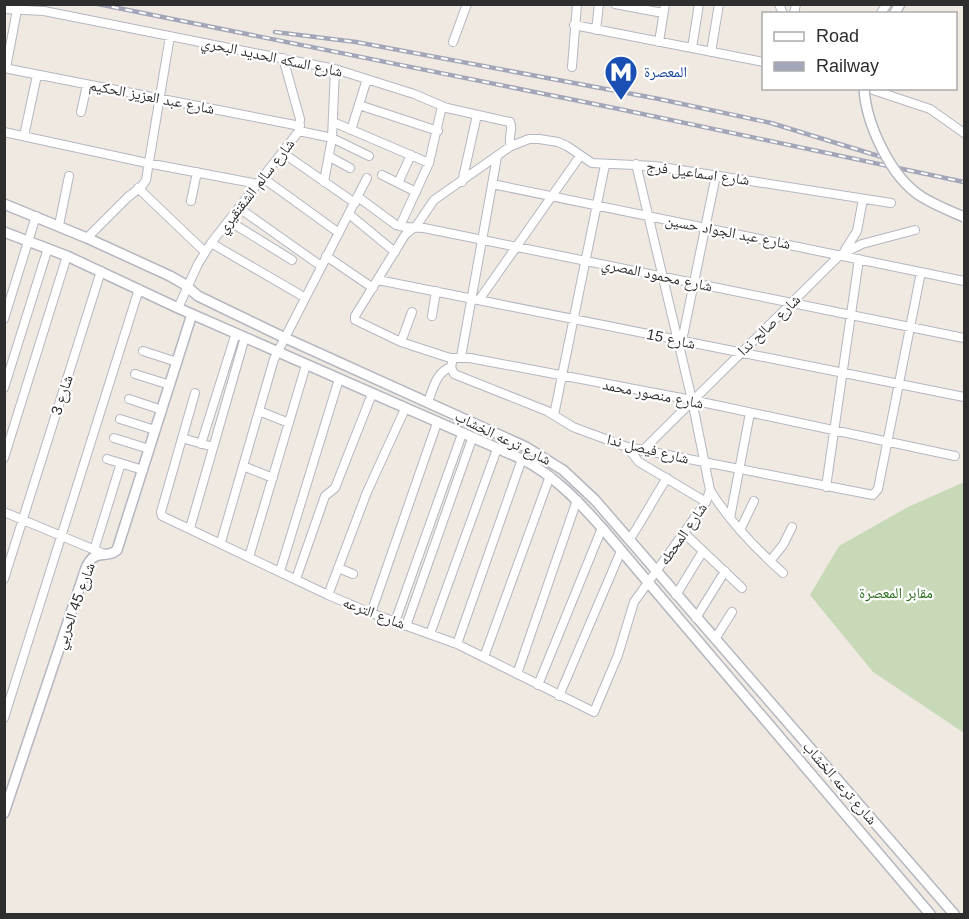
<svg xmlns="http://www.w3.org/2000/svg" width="969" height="919" viewBox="0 0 969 919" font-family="Arial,'Noto Naskh Arabic',sans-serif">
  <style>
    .cemetery { fill: #c8d9b8 }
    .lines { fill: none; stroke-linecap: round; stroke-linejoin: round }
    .minor-casing { stroke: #b4b7c1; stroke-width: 10 }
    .tertiary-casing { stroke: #b4b7c1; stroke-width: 12 }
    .minor { stroke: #fff; stroke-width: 8 }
    .tertiary { stroke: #fff; stroke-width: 9 }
    .rail-casing { stroke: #a3a6b8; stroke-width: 4.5 }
    .rail { stroke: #fff; stroke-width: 2; stroke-dasharray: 7; stroke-linecap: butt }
    .tertiary-bridge-casing { stroke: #b4b7c1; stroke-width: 12; stroke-linecap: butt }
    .tertiary-bridge { stroke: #fff; stroke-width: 9 }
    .labels { text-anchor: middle; stroke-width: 4.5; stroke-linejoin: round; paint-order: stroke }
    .street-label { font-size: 15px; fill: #2e2e2e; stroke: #fff }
    .transit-label { font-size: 15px; fill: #164399; stroke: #fff; text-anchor: start }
    .park-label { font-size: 15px; fill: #2c6e1b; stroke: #fff }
  </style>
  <rect width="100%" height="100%" fill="#efe9e1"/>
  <path class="cemetery" d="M964,482V733L873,672L810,595L839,546L908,507Z"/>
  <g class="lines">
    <defs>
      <path id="minor" d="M615,4L663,13
        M779,4L783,14
        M4,9L44,11L335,69L414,94L447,108L510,122C514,129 507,137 511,146
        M794,14L796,4
        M880,14L887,4
        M574,25L764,62
        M596,30L599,4
        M453,42L467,4
        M659,42L665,4
        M692,48L699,4
        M711,52L719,4
        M572,67L577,4
        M4,68L300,126
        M6,68L17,10
        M867,88L930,109L964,133
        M359,105L438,131
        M81,112L87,85
        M333,122L429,163
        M351,130L367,79
        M299,131L332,138L369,156
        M4,132L147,163L258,184
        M24,136L37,75
        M283,153L355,203
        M330,157L350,168
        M382,175L416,192
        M263,178L339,233
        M324,182L332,138L335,69
        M462,182L477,115
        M398,183L411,155
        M492,184L964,281
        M138,188L205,252
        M358,197L396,225L405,227L424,228L964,338
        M191,201L197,172
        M891,203L655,166L592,163L567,146L558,142L539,139H529L511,146L434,200L417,225L405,235L355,316V320L401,342L450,358H470L692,400L955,456
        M239,208L321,266
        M349,214L395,252
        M229,221L292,260
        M59,225L69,176
        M400,226L429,163L442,106
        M87,238L128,197L142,186L146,180L170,36
        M211,243L304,297
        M845,250L857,231L863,199
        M326,256L373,288
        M378,280L964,397
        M479,300L580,156
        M178,308L198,264L211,243L299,131L300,119L283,58
        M432,316L436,291
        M4,319L36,216
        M682,341L716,175
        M401,342L412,312
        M143,351L177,362
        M461,357L497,157
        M453,358L451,367L454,374L547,411L573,427L627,447L873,495L878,489L921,272
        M135,374L170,385
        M4,388L48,248
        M195,393L161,512L162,516L328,595L371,613L457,644L594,712L618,655L634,602L706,502L710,490L692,400L636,164
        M129,399L162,410
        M428,402C433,389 436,372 451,367
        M259,411L289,423
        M554,415L605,165
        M120,419L155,430
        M114,438L149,449
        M182,438L213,447
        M201,444L236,333
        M627,447L639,462L706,502
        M642,451L840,255L862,244L915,230
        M4,458L67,256
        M107,459L143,470
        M243,466L273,478
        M826,487L859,259
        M710,490C729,521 755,548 783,573
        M4,512L102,553
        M730,518L750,413
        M190,528L245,337
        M740,530L754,501
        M684,533L742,588
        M629,540C643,520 653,499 667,478
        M221,542L274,359L367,178
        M94,550L121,463
        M249,557L306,365
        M770,561L783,545L792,527
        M338,568L353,574
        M280,571L339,379
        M4,579L101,271
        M296,579L325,496L335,488L372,394
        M328,595L367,492L405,409
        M676,595L703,551
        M371,613L437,423
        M696,618L725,571
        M395,622L462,434
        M406,626L472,439
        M430,634L497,449
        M715,639L732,612
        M457,644L522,459
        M484,657L550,476
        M517,674L577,500
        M538,685L602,528
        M559,696L621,551
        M4,718L139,289"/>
      <path id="tertiary" d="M894,14L900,4
        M4,204L87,238L170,276L184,284L198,296L283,337L526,447L563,470L595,500L954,914
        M4,232L67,256L178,308L522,459C555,476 578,501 602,528L930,914
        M4,813L86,568C95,547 105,560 117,550L192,314"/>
    </defs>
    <use href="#minor" class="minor-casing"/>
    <use href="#tertiary" class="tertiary-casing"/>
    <use href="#minor" class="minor"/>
    <use href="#tertiary" class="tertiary"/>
    <defs>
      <path id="rail" d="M98,4L619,109L964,182
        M275,32L356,42L659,99L771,123L885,158"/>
    </defs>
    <use href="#rail" class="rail-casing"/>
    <use href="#rail" class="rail"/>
    <defs>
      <path id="tertiary-bridge" d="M864,88C866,124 891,178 922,197C935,205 950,211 964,217"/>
    </defs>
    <use href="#tertiary-bridge" class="tertiary-bridge-casing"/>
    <use href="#tertiary-bridge" class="tertiary-bridge"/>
  </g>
  <defs>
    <symbol id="metro-pin" viewBox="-11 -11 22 30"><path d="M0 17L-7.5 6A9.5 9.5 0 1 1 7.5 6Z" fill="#1a4fb4" stroke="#fff"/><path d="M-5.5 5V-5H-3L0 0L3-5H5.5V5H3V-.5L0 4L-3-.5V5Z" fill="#fff"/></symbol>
  </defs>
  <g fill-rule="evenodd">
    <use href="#metro-pin" x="602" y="53" width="38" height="52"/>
  </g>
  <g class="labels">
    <g class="street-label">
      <text transform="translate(272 57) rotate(12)" y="5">شارع السكه الحديد البحري</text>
      <text transform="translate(152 97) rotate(11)" y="5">شارع عبد العزيز الحكيم</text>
      <text transform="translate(698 173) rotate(8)" y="5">شارع اسماعيل فرج</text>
      <text transform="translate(256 186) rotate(-52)" y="5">شارع سالم الشقنقيري</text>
      <text transform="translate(728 232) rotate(11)" y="5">شارع عبد الجواد حسين</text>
      <text transform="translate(657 275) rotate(12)" y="5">شارع محمود المصري</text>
      <text transform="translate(769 325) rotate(-44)" y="5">شارع صالح ندا</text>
      <text transform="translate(671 339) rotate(12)" y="5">شارع 15</text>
      <text transform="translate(653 394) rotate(11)" y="5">شارع منصور محمد</text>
      <text transform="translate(62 395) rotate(-72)" y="5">شارع 3</text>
      <text transform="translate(503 438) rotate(26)" y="5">شارع ترعه الخشاب</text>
      <text transform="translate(648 449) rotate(14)" y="5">شارع فيصل ندا</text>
      <text transform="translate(683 534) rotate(-55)" y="5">شارع المحطه</text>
      <text transform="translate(75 606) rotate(-70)" y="5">شارع 45 الحربي</text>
      <text transform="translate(374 613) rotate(21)" y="5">شارع الترعه</text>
      <text transform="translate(840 783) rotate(49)" y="5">شارع ترعه الخشاب</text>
    </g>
    <g class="transit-label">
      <text x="644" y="77">المعصرة</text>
    </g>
    <g class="park-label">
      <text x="896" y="598">مقابر المعصرة</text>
    </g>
  </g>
  <rect width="969" height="919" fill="none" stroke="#2e2e2e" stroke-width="12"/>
  <rect x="762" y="12" width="195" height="78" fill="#ffffff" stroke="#ababab" stroke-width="1.5"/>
  <rect x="774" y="32" width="30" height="9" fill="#ffffff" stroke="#ababab" stroke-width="1.5"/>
  <text x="816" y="42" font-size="18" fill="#2e2e2e">Road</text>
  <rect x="774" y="62" width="30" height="9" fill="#a3a6b8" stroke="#ababab" stroke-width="1.5"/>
  <text x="816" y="72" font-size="18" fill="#2e2e2e">Railway</text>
</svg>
